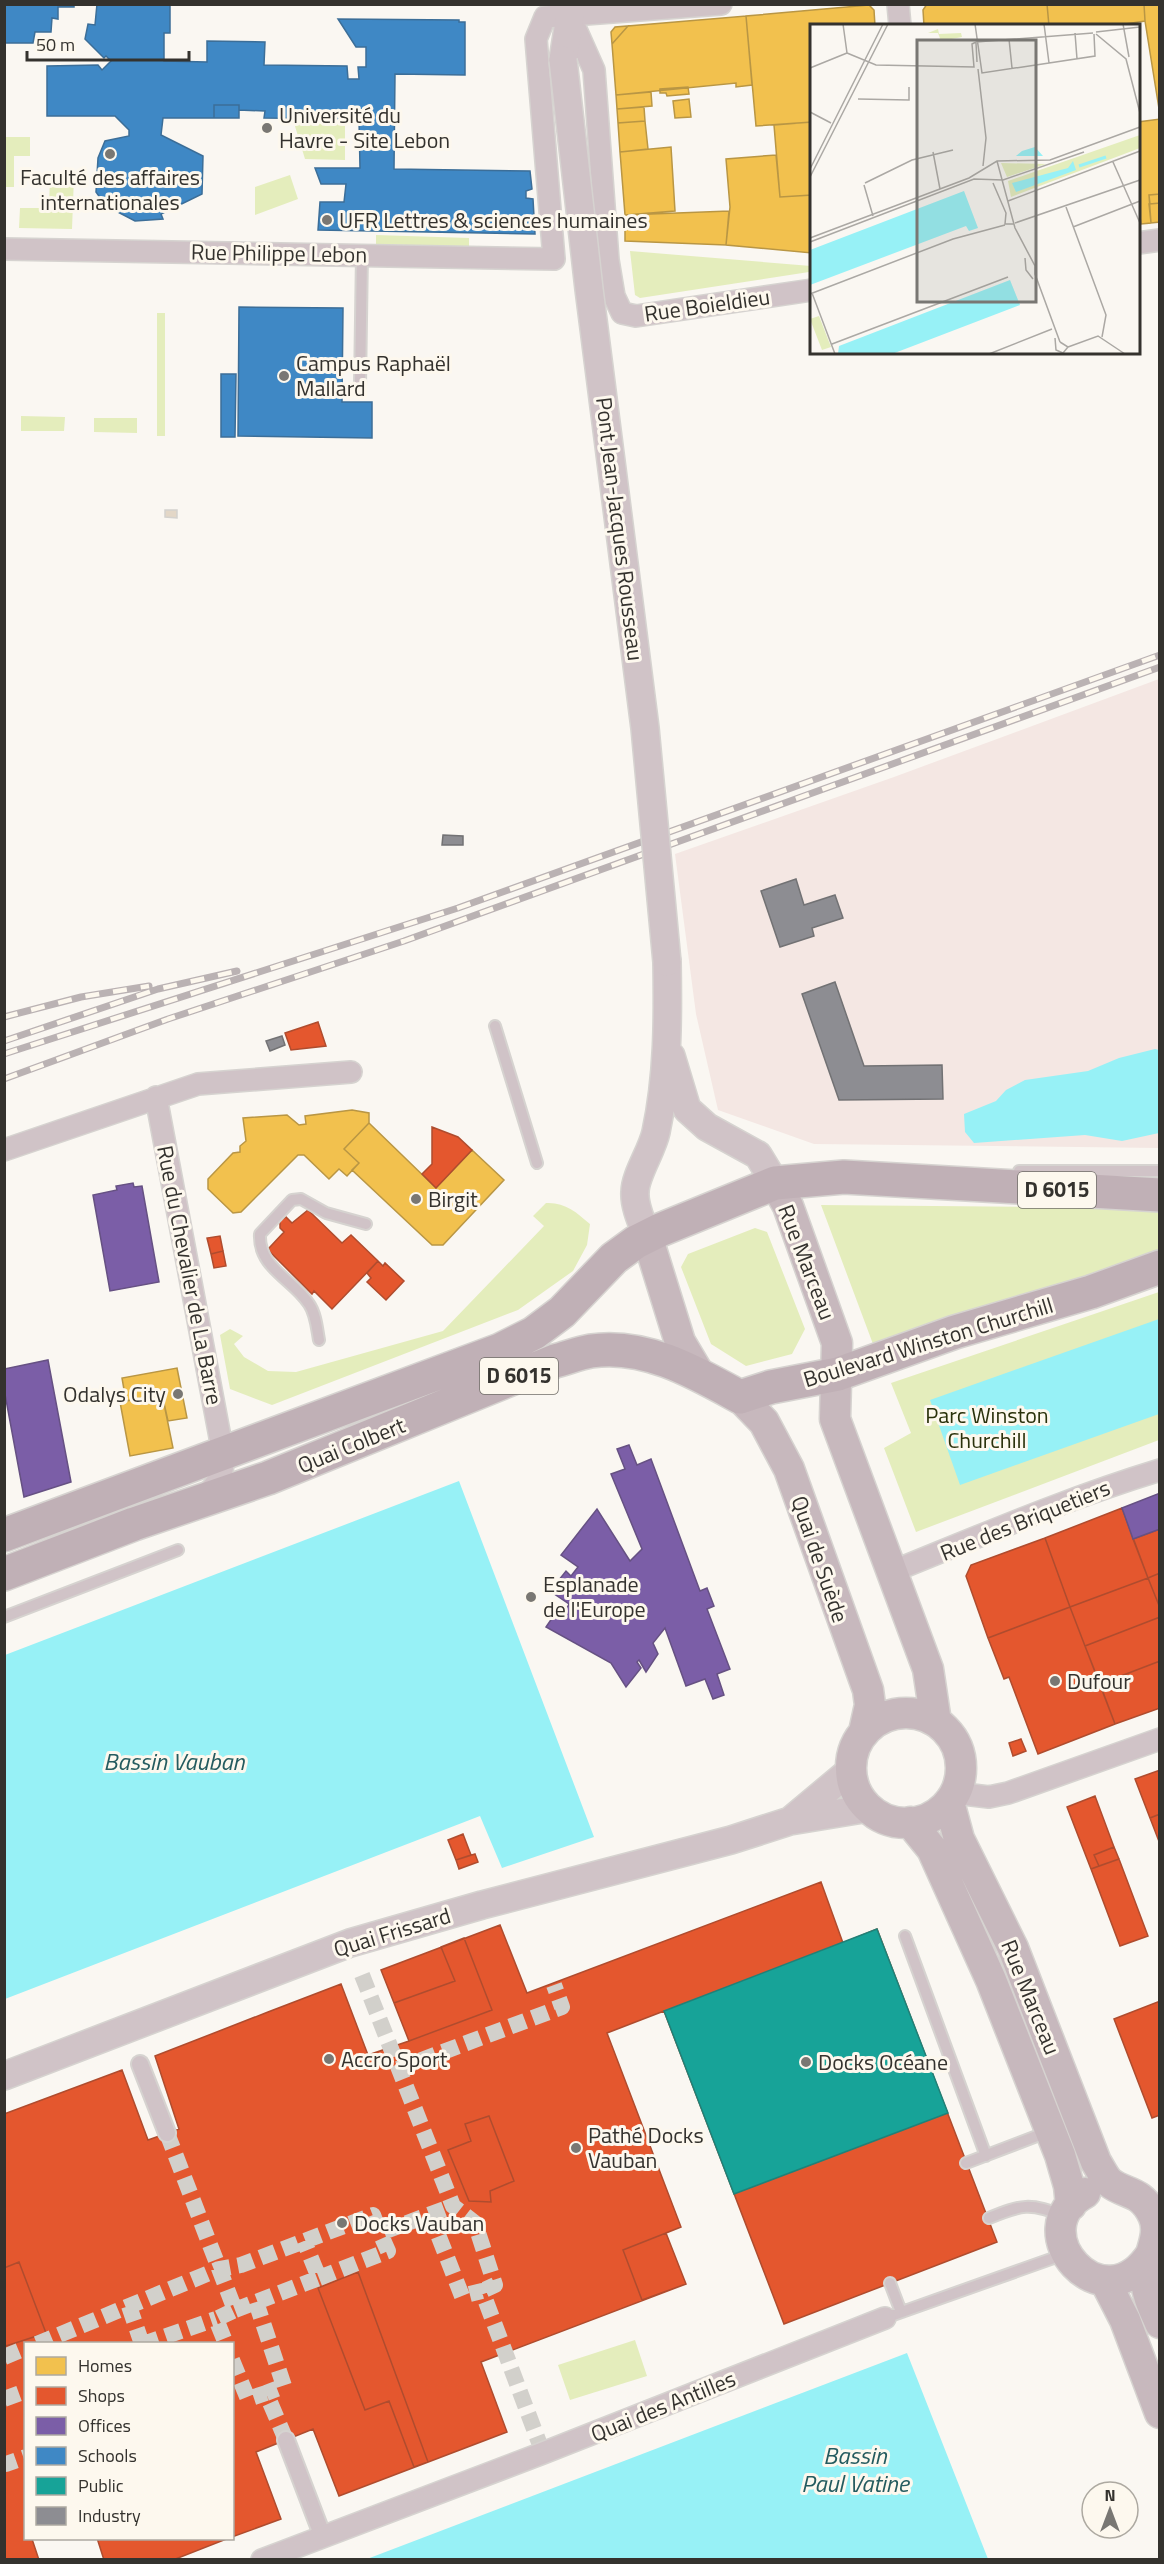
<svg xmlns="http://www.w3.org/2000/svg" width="1164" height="2564" viewBox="0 0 1164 2564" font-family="'Titillium Web',sans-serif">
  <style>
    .industrial { fill: #f4e7e3 }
    .green { fill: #e4edbc }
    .water { fill: #97f1f6 }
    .homes { fill: #f2c14e; stroke: #b99644; stroke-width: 1.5 }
    .shops { fill: #e4572e; stroke: #af4c2e; stroke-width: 1.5 }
    .offices { fill: #7b5ea7; stroke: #665183; stroke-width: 1.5 }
    .schools { fill: #3f88c5; stroke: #3c6e98; stroke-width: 1.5 }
    .public { fill: #17a398; stroke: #208178; stroke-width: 1.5 }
    .industry { fill: #8d8d92; stroke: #727274; stroke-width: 1.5 }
    .building { fill: #e3d7c7; stroke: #d4d2ce; stroke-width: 1.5 }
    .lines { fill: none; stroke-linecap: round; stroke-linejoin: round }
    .pedestrian-tunnel { stroke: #d2d0cb; stroke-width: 16; stroke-dasharray: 16 8; stroke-linecap: butt }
    .service-casing { stroke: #d6d3d0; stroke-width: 14 }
    .pedestrian-casing { stroke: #d6d3d0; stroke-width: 20 }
    .minor-casing { stroke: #d6d3d0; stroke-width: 24 }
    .tertiary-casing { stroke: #d6d3d0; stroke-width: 30 }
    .secondary-casing { stroke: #d6d3d0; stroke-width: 33 }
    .primary-casing { stroke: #d6d3d0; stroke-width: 36 }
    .service { stroke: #d0c3c7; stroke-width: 10 }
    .pedestrian { stroke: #d0c3c7; stroke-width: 16 }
    .minor { stroke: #d0c3c7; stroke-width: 21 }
    .tertiary { stroke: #d0c3c7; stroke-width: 27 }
    .secondary { stroke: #c7b8bd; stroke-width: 30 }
    .primary { stroke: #c0b0b6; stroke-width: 33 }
    .rail-casing { stroke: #bab2b3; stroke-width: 7 }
    .rail { stroke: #fdf8ee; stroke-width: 4.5; stroke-dasharray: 14; stroke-linecap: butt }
    .tertiary-bridge-casing { stroke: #d6d3d0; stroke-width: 30; stroke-linecap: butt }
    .tertiary-bridge { stroke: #d0c3c7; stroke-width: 27 }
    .poi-dot { fill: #797773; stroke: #fdf8ee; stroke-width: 2 }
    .labels { text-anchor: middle; stroke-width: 6; stroke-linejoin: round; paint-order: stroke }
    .shield { fill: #fdf8ee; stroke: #706d68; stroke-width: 1.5 }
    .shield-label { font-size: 21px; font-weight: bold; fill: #34322e }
    .poi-label { font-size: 22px; fill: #34322e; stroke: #fdf8ee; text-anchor: start }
    .street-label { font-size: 22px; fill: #34322e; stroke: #fdf8ee }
    .park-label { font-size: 22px; fill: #2a310b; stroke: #fdf8ee }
    .water-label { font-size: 24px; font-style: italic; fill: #245b5f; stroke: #fdf8ee }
    .inset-river { fill: none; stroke: #97f1f6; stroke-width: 3 }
    .inset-road { fill: none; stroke: #aba8a4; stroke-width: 1.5 }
    .view { fill: #797773; fill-opacity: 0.15; stroke: #797773; stroke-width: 3 }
    .inset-edge { fill: none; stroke: #34322e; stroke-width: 3 }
  </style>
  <rect width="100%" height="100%" fill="#faf7f2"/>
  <path class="industrial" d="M1159,679V1148L814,1144L718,1110L696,1014L675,854L894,777Z"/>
  <path class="green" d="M294,123L345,124V160L305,159Z
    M4,137H30V156H14V187H5Z
    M290,175L298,199L255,215V187Z
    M50,176L74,177L72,229L19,228L20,208H49Z
    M376,235L469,238V247L376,244Z
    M630,251L811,266L809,272L640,298L635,295Z
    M157,313H165V436H157Z
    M21,416L65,417L64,431H21Z
    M94,418H137V433L94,432Z
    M546,1203C565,1202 576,1212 590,1224L587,1245L573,1271L518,1310L272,1405L230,1389L220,1335L230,1329L243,1336L234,1344L244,1357L268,1371L296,1372L443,1331L544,1226L533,1216Z
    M821,1205L1159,1208V1252L873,1344Z
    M755,1228L767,1232L805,1329L792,1354L746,1366L711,1344L681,1267L688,1254Z
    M1159,1292V1440L916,1532L884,1448L911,1433L891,1383Z
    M635,2340L647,2376L570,2400L558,2365Z"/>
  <path class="water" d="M1155,1049L1159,1050V1133L1122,1141L1085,1135L974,1143L965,1132L964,1114L996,1101L1006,1090L1025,1080L1088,1071L1119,1058Z
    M1159,1319V1414L960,1485L930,1400Z
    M459,1481L594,1837L502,1868L480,1816L5,1999V1655Z
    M907,2353L988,2559H367Z"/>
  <path class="homes" d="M927,4H1047L1049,26H924L923,10Z
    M1047,4H1144L1145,21L1112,26H1049Z
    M1144,4H1160V115L1145,21Z
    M869,5L874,10L875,26H812V122L756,126L746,16Z
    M746,16L752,85L736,87V83L616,95L612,44L628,26Z
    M628,26L612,44L611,32L615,27Z
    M688,87L689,94L667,96L666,93H660V89Z
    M651,92L652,106L617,109L616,95Z
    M689,99L691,117L675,118L673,101Z
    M644,107L645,121L618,123L617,109Z
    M1160,119V194L1149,195L1151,223L1141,224L1138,202V122Z
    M645,121L648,149L620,152L618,123Z
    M812,122V195L780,197L774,125Z
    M671,147L675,211L625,215L620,152Z
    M776,155L780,197L812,195V253L726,245L730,207L726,159Z
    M1160,194V203L1150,204L1149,195Z
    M1160,203V222L1151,223L1149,204Z
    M729,211L726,245L625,241V215Z
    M352,1110L369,1113V1123L344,1149L359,1163L347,1176L339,1169L329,1179L304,1155H298L241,1212L233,1213L208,1189V1179L233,1153L240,1152V1146L246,1141L243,1118L287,1115L299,1125L306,1124L305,1116Z
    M369,1123L436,1188L472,1150L504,1180L443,1245H432L352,1170L359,1163L344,1149Z
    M177,1368L187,1418L168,1421L162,1394L126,1401L122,1378Z
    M162,1394L173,1448L130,1456L120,1402Z"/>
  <path class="shops" d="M318,1022L326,1046L291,1050L285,1033Z
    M432,1127L458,1137L472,1150L436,1188L422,1174L432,1164Z
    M308,1210L342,1243L351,1235L378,1261L332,1309L314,1291L312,1294L269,1251V1248L284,1232L280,1228V1220L286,1217L292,1223Z
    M220,1236L223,1251L211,1254L207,1238Z
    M223,1251L226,1266L214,1268L211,1254Z
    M378,1261L383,1266L385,1263L404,1281L386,1300L367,1282L371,1278L367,1273Z
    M1122,1508L1148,1578L1070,1607L1045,1538Z
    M1160,1529V1573L1148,1578L1133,1539Z
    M1045,1538L1070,1607L988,1638L966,1576L971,1565Z
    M1160,1573V1608L1148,1578Z
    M1148,1578L1160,1608V1617L1085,1646L1070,1607Z
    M1070,1607L1115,1724L1038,1754L1009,1677L1004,1679L988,1638Z
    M1160,1617V1661L1100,1684L1085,1646Z
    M1160,1661V1708L1115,1724L1100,1684Z
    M1021,1739L1026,1751L1013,1756L1009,1743Z
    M1160,1770V1814L1150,1818L1135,1779Z
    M1095,1796L1114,1847L1094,1855L1099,1866L1091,1869L1067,1807Z
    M1160,1814V1844L1150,1818Z
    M463,1834L471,1855L456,1860L448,1840Z
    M1114,1847L1119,1859L1099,1866L1094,1855Z
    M475,1854L478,1862L459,1869L456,1860Z
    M1119,1859L1148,1936L1120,1946L1091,1869Z
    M821,1882L843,1943L877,1929L997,2242L784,2324L664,2011L607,2033L681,2227L666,2233L686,2284L481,2362L507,2432L339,2496L313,2429L256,2452L281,2519L232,2537V2344H26V2538H34L32,2539L39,2560H4V2114L122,2070L148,2140L179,2129L155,2056L268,2012L341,1984L368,2055L409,2041L381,1970L500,1925L527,1993Z
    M464,1938L492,2010L409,2041L394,2003L455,1981L441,1947Z
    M1160,2001V2115L1152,2118L1114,2019Z
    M489,2116L514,2181L490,2191L491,2202L469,2201L448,2150L471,2141L465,2124Z
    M666,2233L686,2284L642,2300L623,2250Z
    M19,2262L46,2333L6,2346L4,2341V2268Z
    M358,2272L428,2462L414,2467L389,2401L365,2410L318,2288Z
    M97,2538H229L173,2560H104Z"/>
  <path class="offices" d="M133,1183L134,1187L142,1186L159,1282L110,1291L93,1195L117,1190L116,1186Z
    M48,1360L71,1482L24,1497L4,1389V1369Z
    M629,1445L637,1465L651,1459L700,1591L707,1588L714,1606L707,1609L730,1669L717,1674L724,1695L713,1699L705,1679L686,1686L665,1628L653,1643L658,1654L646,1672L639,1660L637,1662L641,1668L626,1687L611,1663L546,1627L561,1605L567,1608L569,1604L550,1591L566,1571L571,1576L578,1567L561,1555L597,1509L630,1561L642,1549L611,1474L625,1469L617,1449Z
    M1160,1493V1529L1133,1539L1122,1508Z"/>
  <path class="schools" d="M4,4H74V7H58V19L52,18L51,32H35L33,43H4Z
    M97,4H170V33H164V61L207,62V41L265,42L264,65L347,66L348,79H359L358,67H366V47H356L338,19L459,20V22H465V75L395,74L394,169L530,171L532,189L526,191V198L533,199L535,234L318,230L320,202H344L346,184H321L315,168H360L359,119L264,118L265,111L239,110V105H214V118H163L161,135L203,156L202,194L161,214L163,219L135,221L106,206L96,192L98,158L105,141L129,136V130L115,116H47V66L98,65L102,70L111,61L106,56L104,58L85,39L88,24L95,25Z
    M214,105H239V118H214Z
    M239,307L343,308L342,402H372V438L238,436Z
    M221,374H236L235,437H221Z"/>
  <path class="public" d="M877,1929L948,2113L734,2194L664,2011Z"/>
  <path class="industry" d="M443,835L463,836V845H442Z
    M796,879L804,905L835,895L843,918L812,928L814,936L780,947L761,891Z
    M835,982L864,1066L942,1065L943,1099L839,1100L802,994Z
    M282,1036L285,1045L270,1051L266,1041Z"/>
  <path class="building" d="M165,510H177V518L165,517Z"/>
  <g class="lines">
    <path class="pedestrian-tunnel" d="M362,1975L453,2206L475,2223L495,2285L482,2291
      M398,2069L562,2007L554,1985
      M167,2133L235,2310L216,2319L226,2344
      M430,2214L462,2296L482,2291L543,2453
      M319,2278L388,2251L380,2233
      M256,2302L284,2386L266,2393
      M129,2306L142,2344
      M235,2310L319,2278L304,2241
      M37,2344L219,2269L241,2265L373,2215L380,2233L453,2206
      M143,2344L216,2319
      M4,2357L26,2348
      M232,2360L248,2399L266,2393L286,2440
      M4,2399L26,2391
      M4,2459L6,2464L26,2457"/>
    <defs>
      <path id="service" d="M360,385L362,254
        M495,1026L537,1163
        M1019,1171H1160
        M319,1340C317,1329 316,1314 309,1304C293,1279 258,1268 260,1234L292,1200L301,1199L326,1213L366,1224
        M4,1617L178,1550
        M905,1936L986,2156
        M966,2163L1050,2131
        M989,2218C1021,2205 1030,2202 1064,2216
        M890,2283L901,2312
        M885,2318L1065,2254"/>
      <path id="pedestrian" d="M140,2064L167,2133
        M286,2440L323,2537"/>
      <path id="minor" d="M898,4L900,26
        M570,16L594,70L608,260L614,296L622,313L636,316L812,290
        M1138,243L1160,240
        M4,249L554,259L536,39L545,17L721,4
        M156,1097L223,1453C225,1472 218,1484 204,1497
        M4,1150L198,1084L351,1072
        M891,1572C980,1536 1068,1498 1160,1470
        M955,1793L989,1797L1008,1793L1160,1739
        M262,2560L543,2453L885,2318"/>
      <path id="tertiary" d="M563,60L570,16V4
        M671,1056L687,1109L707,1127L758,1155L775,1183
        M647,1236C642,1223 634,1206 635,1192C635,1175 652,1151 656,1132C668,1076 668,1019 667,962
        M790,1821L851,1770
        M4,2076L350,1943L482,1905L731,1840L790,1821L869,1808"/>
      <path id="secondary" d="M775,1183L788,1206L837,1343L835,1419L928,1669L936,1722
        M647,1236L680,1342L699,1374
        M740,1397L764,1422L789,1469L868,1690L870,1705L864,1732
        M851 1768a55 55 0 1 1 110 0a55 55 0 1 1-110 0Z
        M949,1802L959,1839L1013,1948L1096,2162C1100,2168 1104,2177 1109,2182C1125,2195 1140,2189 1153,2215C1163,2236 1146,2257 1146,2278C1146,2294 1154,2309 1160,2323
        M910,1822L932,1849L991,1980L1060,2155L1069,2186L1071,2205
        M1085,2193C1019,2229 1102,2328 1151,2254
        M1105,2281L1125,2320L1160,2413"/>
      <path id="primary" d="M4,1535L500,1350L534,1333L562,1312L614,1258L636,1242L660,1230L775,1183L844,1177L1160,1195
        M4,1574L134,1524L268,1478L555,1361C567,1358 579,1353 591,1351C645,1343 695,1372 740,1397L771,1387L838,1374L955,1332L1091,1292L1160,1267"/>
    </defs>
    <use href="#service" class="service-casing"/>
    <use href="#pedestrian" class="pedestrian-casing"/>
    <use href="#minor" class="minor-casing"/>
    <use href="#tertiary" class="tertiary-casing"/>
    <use href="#secondary" class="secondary-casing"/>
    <use href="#primary" class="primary-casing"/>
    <use href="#service" class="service"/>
    <use href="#pedestrian" class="pedestrian"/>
    <use href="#minor" class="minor"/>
    <use href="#tertiary" class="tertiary"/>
    <use href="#secondary" class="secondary"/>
    <use href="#primary" class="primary"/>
    <defs>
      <path id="rail" d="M4,1017L81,997L149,986
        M4,1041L158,989L237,971
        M4,1054L458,908L1160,655
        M4,1079L168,1019L404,941L1160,667"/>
    </defs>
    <use href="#rail" class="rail-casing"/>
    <use href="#rail" class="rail"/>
    <defs>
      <path id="tertiary-bridge" d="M563,60L589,289L645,728L667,962"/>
    </defs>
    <use href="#tertiary-bridge" class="tertiary-bridge-casing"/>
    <use href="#tertiary-bridge" class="tertiary-bridge"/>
  </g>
  <g class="poi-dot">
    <circle cx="267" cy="128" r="6"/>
    <circle cx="110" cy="154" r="6"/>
    <circle cx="327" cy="220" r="6"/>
    <circle cx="284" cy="376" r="6"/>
    <circle cx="416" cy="1199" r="6"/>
    <circle cx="178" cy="1394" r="6"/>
    <circle cx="531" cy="1597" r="6"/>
    <circle cx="1055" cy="1681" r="6"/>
    <circle cx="329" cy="2059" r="6"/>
    <circle cx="806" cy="2062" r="6"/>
    <circle cx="576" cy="2148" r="6"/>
    <circle cx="342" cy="2223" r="6"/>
  </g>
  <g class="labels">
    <g class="shield">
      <rect x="1018" y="1172" width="78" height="36" rx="4.5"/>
      <rect x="480" y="1358" width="78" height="36" rx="4.5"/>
    </g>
    <g class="shield-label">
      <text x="1057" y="1197">D 6015</text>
      <text x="519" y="1383">D 6015</text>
    </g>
    <g class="poi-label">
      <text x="279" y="123">Université du<tspan x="279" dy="25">Havre - Site Lebon</tspan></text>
      <text x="110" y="185" text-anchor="middle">Faculté des affaires<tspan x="110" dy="25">internationales</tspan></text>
      <text x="339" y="228">UFR Lettres &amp; sciences humaines</text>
      <text x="296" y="371">Campus Raphaël<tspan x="296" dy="25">Mallard</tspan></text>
      <text x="428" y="1207">Birgit</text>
      <text x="166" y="1402" text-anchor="end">Odalys City</text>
      <text x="543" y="1592">Esplanade<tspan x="543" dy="25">de l'Europe</tspan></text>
      <text x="1067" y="1689">Dufour</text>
      <text x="341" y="2067">Accro Sport</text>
      <text x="818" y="2070">Docks Océane</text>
      <text x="588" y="2143">Pathé Docks<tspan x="588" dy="25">Vauban</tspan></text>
      <text x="354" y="2231">Docks Vauban</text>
    </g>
    <g class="street-label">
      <text transform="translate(279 253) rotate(1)" y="8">Rue Philippe Lebon</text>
      <text transform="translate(707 305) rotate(-8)" y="8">Rue Boieldieu</text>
      <text transform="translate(620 529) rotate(83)" y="8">Pont Jean-Jacques Rousseau</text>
      <text transform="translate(807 1262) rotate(69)" y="8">Rue Marceau</text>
      <text transform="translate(190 1275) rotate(79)" y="8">Rue du Chevalier de La Barre</text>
      <text transform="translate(928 1342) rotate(-17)" y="8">Boulevard Winston Churchill</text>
      <text transform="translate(351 1445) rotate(-22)" y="8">Quai Colbert</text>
      <text transform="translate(1025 1520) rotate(-22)" y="8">Rue des Briquetiers</text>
      <text transform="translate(820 1559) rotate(71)" y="8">Quai de Suède</text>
      <text transform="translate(392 1932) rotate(-17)" y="8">Quai Frissard</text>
      <text transform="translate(1031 1997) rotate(68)" y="8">Rue Marceau</text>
      <text transform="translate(663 2406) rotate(-22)" y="8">Quai des Antilles</text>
    </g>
    <g class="park-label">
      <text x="987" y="1423">Parc Winston<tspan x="987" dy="25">Churchill</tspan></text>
    </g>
    <g class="water-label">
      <text x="174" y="1770">Bassin Vauban</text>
      <text x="855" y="2464">Bassin<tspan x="855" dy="28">Paul Vatine</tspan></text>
    </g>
  </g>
  <g transform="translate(810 24)">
    <rect width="330" height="330" fill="#faf7f2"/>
    <path d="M128,5L129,10L151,9L152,13L131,17L128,9H118ZM330,111V124L201,173L198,157ZM191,139L236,140L197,153ZM9,292L21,323L12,326L0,295Z" fill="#e4edbc"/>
    <path d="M225,123L233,132H206L212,127ZM263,137L266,146L206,168L202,159L258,144ZM154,167L168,204L159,207L156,202L0,261V226ZM200,256L210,281L82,330H28L29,322Z" fill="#97f1f6"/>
    <path class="inset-river" d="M269,142L296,133"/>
    <path class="inset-road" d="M33,0L37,29M165,0L172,49L285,32L284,10M234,0L239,39M313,0L319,33M286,8L330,3M265,9L267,35M286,10L316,35L330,89M199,15L202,44M166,18L283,9M166,19L167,38M37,29L66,41L164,43L162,20L166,18M0,44L37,29M168,45L176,114L173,142M48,75L99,76V63M0,88L21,99M123,128L130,165M187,137L205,204L225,242V250L250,318M303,138L330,199M0,145L73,0M0,153L78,0M55,159L102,136L143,126M183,159L196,189L195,200H204M54,161L63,192M198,177L330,127M256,183L296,291L292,313M205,199L330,156M263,203L330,177M0,214L159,154L187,137L240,136L330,103M0,218L164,155L193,156L274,128M215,234L216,246L223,255M2,269L25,330M0,270L143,215L195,201M245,314L246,326L253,329L258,323L250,318M22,320L198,253M258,323L288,312L315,330M179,330L242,305"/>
    <path class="view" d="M107,16H226V278H107Z"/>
    <rect width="330" height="330" class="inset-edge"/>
  </g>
  <rect width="1164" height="2564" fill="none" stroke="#34322e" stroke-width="12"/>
  <rect x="24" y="2342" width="210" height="198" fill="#fdf8ee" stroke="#ada9a1" stroke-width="1.5"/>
  <rect x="36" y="2357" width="30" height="18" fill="#f2c14e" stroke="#ada9a1" stroke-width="1.5"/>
  <text x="78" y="2372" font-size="18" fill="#34322e">Homes</text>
  <rect x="36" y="2387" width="30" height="18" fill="#e4572e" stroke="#ada9a1" stroke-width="1.5"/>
  <text x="78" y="2402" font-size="18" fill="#34322e">Shops</text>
  <rect x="36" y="2417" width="30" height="18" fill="#7b5ea7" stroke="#ada9a1" stroke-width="1.5"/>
  <text x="78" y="2432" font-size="18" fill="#34322e">Offices</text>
  <rect x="36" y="2447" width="30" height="18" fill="#3f88c5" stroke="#ada9a1" stroke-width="1.5"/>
  <text x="78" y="2462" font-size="18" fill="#34322e">Schools</text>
  <rect x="36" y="2477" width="30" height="18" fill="#17a398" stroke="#ada9a1" stroke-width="1.5"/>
  <text x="78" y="2492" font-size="18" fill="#34322e">Public</text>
  <rect x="36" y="2507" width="30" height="18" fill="#8d8d92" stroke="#ada9a1" stroke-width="1.5"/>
  <text x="78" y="2522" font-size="18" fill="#34322e">Industry</text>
  <g transform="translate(1110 2510)"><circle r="28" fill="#fdf8ee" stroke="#ada9a1" stroke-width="1.5"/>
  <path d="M0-4.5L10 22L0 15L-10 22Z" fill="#797773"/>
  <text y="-9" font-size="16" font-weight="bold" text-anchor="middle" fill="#34322e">N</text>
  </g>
  <path d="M27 51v9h162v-9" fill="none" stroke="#34322e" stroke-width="3"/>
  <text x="36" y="51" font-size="18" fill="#34322e" stroke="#fdf8ee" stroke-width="4.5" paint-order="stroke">50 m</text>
</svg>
